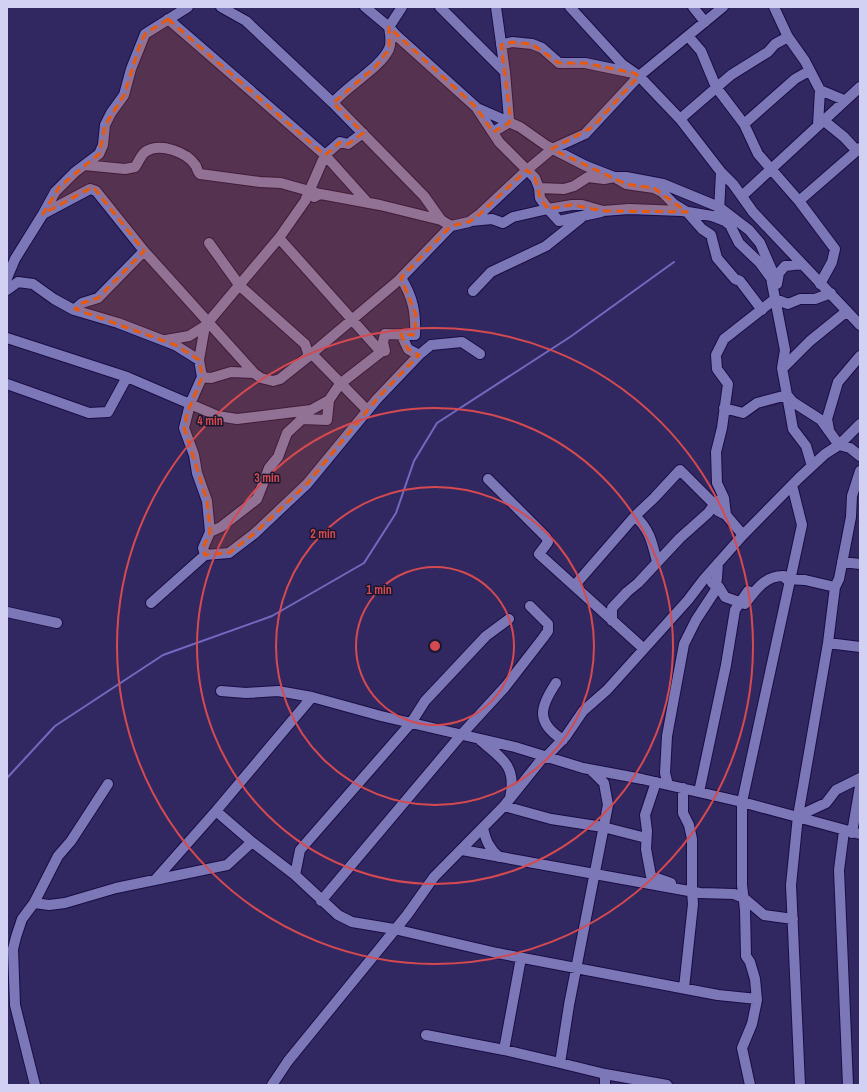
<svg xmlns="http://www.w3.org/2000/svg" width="867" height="1092" viewBox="0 0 867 1092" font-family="'Archivo Narrow',sans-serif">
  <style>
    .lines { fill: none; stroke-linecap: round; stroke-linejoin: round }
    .stream { stroke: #7369c0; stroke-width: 2 }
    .minor-casing { stroke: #1a0d44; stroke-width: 12 }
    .minor { stroke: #7c77b7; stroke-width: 10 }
    .marked { fill: #e8590c; fill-opacity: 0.2; stroke: #e8590c; stroke-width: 3; stroke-dasharray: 8 5; stroke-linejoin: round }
    .ring { fill: none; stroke: #d54a51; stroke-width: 2 }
    .centre { fill: #d54a51; stroke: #191730; stroke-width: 2 }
    .ring-label { font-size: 12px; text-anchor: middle; font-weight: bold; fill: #d54a51; stroke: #191730; stroke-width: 3; stroke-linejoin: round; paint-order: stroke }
  </style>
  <rect width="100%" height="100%" fill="#312861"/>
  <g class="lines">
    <path class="stream" d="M7,778L55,726L163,655L272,616L364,563L396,513L414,461L437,423L570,337L674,262"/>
    <defs>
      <path id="minor" d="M221,7L246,21L333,103L424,196L441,220L451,226
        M402,7L389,27L396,35L476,107L499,142L535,178L539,188L540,198L548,209L572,205H582L603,211L629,209L682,211L712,216L725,221L730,225L739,243L760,263L771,278L785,350L782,368L787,395L793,402L821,420L839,445L850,448L860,456
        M440,7L505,72L509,120L508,123L493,132
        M496,7L505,72
        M570,7L622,64L639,76L680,119L721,172L733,184L753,212L860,325
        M693,7L705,22
        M774,7L788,37L805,61L820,90L818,125
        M168,19L325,155L368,203
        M688,36L701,51L716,87L744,124L758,154L799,201L835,249L832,262L820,284
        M501,45L512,42L532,44L542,48L559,63H585L633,73
        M820,90L844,100
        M333,103C348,85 380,68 389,49C392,42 390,34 389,27L365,7
        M477,108L520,127L547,146L586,166L614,177H626L663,184L719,207L749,230L760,243L774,275
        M680,119L731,75L768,52L775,44L788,37
        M823,120L844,137L857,151
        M744,124L795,79L809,71
        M84,165L125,169L135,167C138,163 141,155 145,152C160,142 187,152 196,166C197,169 198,172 200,174L260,182L281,183L320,194
        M539,188L564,189L574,186L588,177L604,179L614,177L626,184L654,188L662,192L674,204L687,212L702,229L711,235L717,258L735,279L740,281L762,310
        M742,196L860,87
        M314,197L320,194L326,195L380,205L441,220
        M799,201L860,148
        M719,212L721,172
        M43,214L90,189L96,191L144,251L254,373L261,378L273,381L280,379L309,356L399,280L451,226L469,222L480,214L527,170L552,149L585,134L639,76L723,7
        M471,221L492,219L503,223L513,217L548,209L559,221L601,212
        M209,243L240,286L305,344L309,356
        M7,278L15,259L43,214L55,192L75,172L99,154L103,145L105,125L111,113L124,95L131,69L145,34L188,7
        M777,284L779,273L785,266L802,264
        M7,290L18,282L33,284L54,299L74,310L118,323L175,345L199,360L202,377L190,404L127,377L7,338
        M473,291L491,272L546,246L581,218
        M75,309L82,303L98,298L144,251
        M401,334L408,349L419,355L431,345L462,342L480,354
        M166,340L189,336L205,326L279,238
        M381,352L385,351L383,342L385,334L415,335C416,313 413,297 401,278
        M312,354L367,410
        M199,360L205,326
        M783,368L810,341L847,311
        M202,377L211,378L231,372L254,373
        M7,384L89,413L108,412L127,377
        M724,408L743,413L757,403L787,395L793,429L806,446L812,466
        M829,430L827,419L838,382L860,356
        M488,479L546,537L548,542L539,554L644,649
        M726,515L724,498L717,483L716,452L722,428L728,384L717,369L716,355L724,339L775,299L788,304L800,299H815L831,293
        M635,516C650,530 652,542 657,562
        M210,532L221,527L257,499L269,468L278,457L287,433L302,419L327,420L329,400L340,384L381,352L279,238L305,201L325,155L340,142L348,144L363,133
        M205,555L229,553L254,534L307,484L377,399L419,355
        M842,562L860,564
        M712,583L719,587L725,597L745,604C755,591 765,575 784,576L786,579L805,580L835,587
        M575,585L635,516L655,497L680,470L713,503L717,501L718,511L726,515L743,535
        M151,603L205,555L203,548L210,532L207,501L197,473L194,455L184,428L190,404L218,416L237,419L311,410L329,400
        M7,612L57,623
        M612,621V608L627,592L638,583L680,538L708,513L717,501
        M828,643L860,647
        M556,683C540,707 535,722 563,740
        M221,691L246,693L278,691L312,697L381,716L515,747L583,768L642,779L742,802L860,834
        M481,741C503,759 517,767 510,798
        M591,770L604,783L608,805L569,1005L560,1063L605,1074V1085
        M656,782L645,815L647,831L646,849L651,876L671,883
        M668,785L665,773L667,736L684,644L696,620L715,591L717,578L718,563
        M683,788V813L689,825L692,839V891
        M699,792L726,665L735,610L748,591
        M504,806L551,819L603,827L646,838
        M216,811L252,842L295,875L338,915L352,922L394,929L497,953L618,976L718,995L757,999
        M798,816L826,803L836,790L860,778
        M483,828C486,841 489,848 499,857
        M844,831L839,870L848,1085
        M852,833L860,786
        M462,850L700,893L734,894L744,898L764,915L793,919
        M295,875L300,850L411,723L425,701L486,636L509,619
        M155,880L216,811L312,697
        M321,901L461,735L505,687L543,638L548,631V624L530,606
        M34,903L49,905L65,903L116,888L227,865L252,842
        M521,958L504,1050L560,1063
        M684,988L693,904L692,891L688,890
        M426,1035L504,1050
        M605,1074L667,1085
        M35,1085L15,1005L13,949L16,937L22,919L34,903L58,856L71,841L108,784
        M272,1085L288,1061L407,915L434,877L504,806L541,760L546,757L566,736L583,711L607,690L688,600L704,579L743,535L799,478L825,454L839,445L860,424
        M750,1085L742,1048L752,1024L757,1000L755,979L750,962L746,956L745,910L742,885V802L802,525L792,485
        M800,1085L791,885L798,816L828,643L835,587L839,579L851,517L852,496L860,471"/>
    </defs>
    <use href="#minor" class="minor-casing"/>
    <use href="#minor" class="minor"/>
  </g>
  <path class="marked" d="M168,19L325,155L340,142L348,144L363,133L333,103L375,67L389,49V27L476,107L493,132L509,123L510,116L501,45L512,42L532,44L559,63H585L634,73L639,76L593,127L552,149L626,184L654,188L687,212L603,211L572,205L548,209L540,198L535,178L527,170L480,214L469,222L451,226L401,278L416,314L415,335L401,334L408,349L419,355L377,399L307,484L254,534L229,553L205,555L203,548L210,532L207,501L184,428L187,413L202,377L199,360L175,345L75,309L82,303L98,298L144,251L93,187L43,214L59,187L99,154L105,125L124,95L140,44L145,34Z"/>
  <g class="ring">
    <circle cx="435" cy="646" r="79"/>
    <circle cx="435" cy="646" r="159"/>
    <circle cx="435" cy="646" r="238"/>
    <circle cx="435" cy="646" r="318"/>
  </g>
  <circle cx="435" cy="646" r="6" class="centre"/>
  <g class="ring-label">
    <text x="210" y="425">4 min</text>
    <text x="267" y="482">3 min</text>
    <text x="323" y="538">2 min</text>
    <text x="379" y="594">1 min</text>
  </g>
  <rect width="867" height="1092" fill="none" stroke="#d2d1f4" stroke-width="16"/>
</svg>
